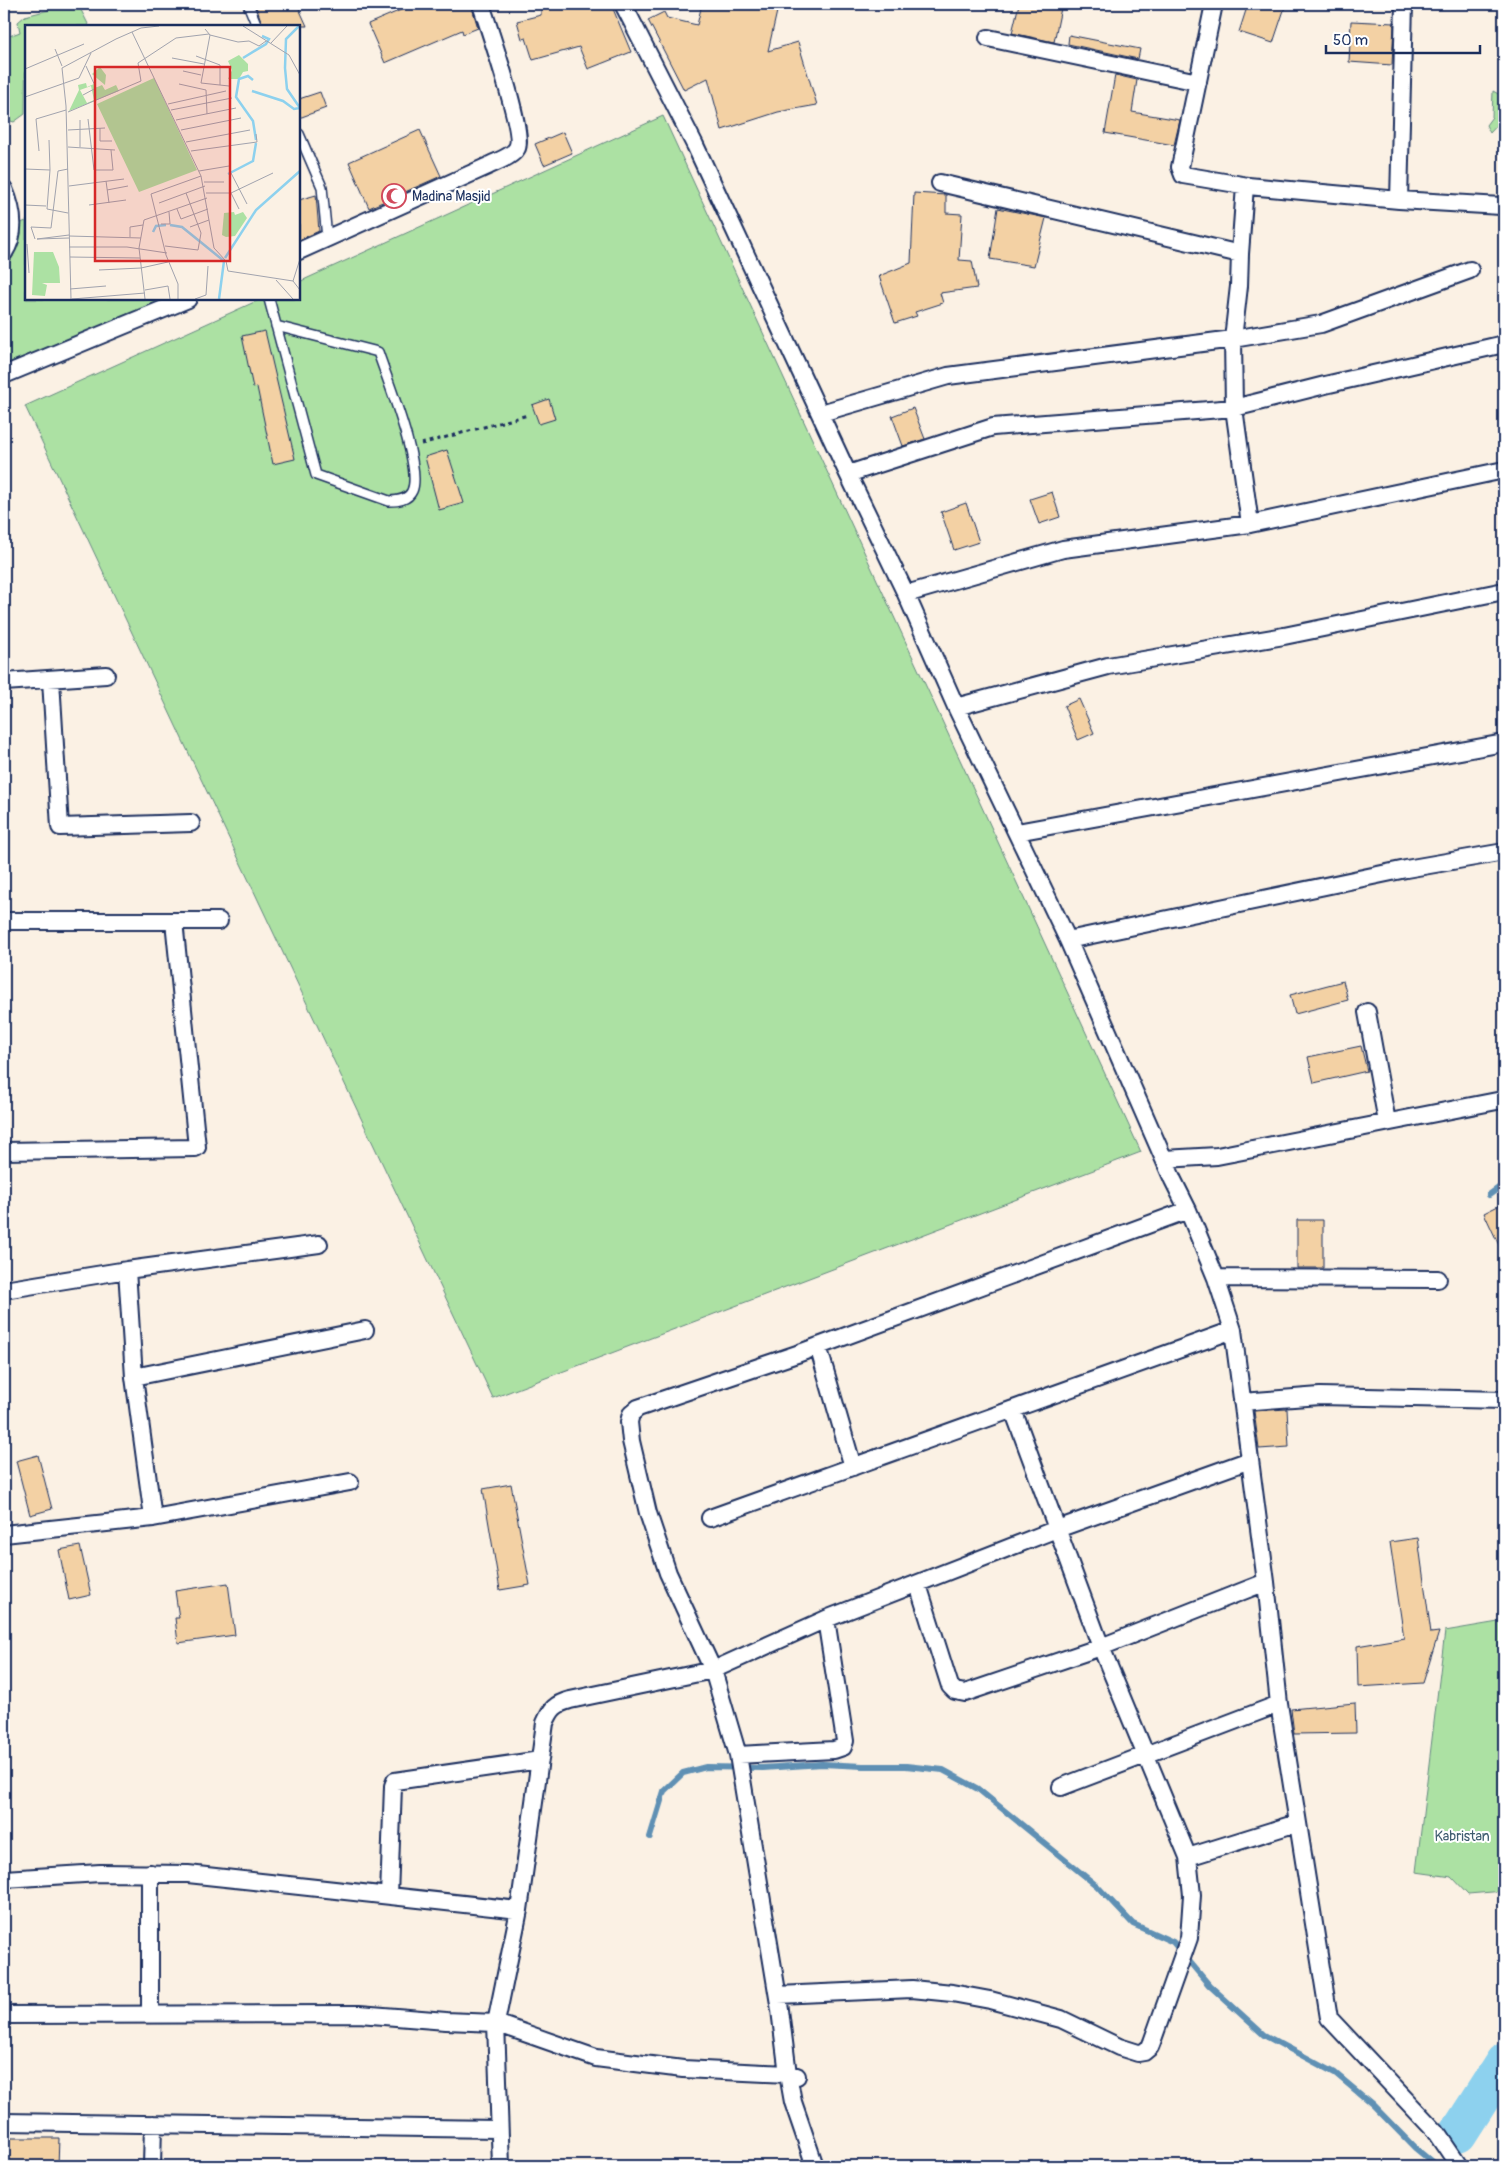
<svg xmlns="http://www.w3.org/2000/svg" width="1508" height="2170" viewBox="0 0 1508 2170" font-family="Pangolin,sans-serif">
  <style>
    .green { fill: #ace1a3; stroke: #648880 }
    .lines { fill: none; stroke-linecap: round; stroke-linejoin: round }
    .stream { stroke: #5f90b4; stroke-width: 6 }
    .river { stroke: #8dd1ee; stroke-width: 38 }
    .building { fill: #f3d1a4; stroke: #1b2f5e }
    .service-casing { stroke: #1b2f5e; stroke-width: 12 }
    .minor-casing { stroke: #1b2f5e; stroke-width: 20 }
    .path { stroke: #1b2f5e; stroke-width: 3; stroke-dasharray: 4 4; stroke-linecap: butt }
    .service { stroke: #fff; stroke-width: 9 }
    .minor { stroke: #fff; stroke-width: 16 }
    .labels { text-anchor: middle; stroke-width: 4; stroke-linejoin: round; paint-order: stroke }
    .poi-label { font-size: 14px; fill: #1b2f5e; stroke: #fff; text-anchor: start }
    .park-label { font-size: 14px; fill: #3f5c6f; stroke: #fff }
    .inset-river { fill: none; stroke: #8dd1ee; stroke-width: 2.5 }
    .inset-road { fill: none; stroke: #a1a3ae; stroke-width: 1 }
    .view { fill: #d62828; fill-opacity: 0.15; stroke: #d62828; stroke-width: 2.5 }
    .inset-edge { fill: none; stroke: #1b2f5e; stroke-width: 2.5 }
  </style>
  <rect width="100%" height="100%" fill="#fbf1e4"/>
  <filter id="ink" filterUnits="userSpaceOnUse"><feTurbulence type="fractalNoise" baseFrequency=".02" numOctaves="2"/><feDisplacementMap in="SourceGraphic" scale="10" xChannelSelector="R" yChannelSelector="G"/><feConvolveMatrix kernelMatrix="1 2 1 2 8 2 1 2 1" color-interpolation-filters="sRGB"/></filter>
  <g filter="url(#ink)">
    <path class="green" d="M50,4H78L89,26H26L25,114L14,122L4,119V38L20,32L18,22L25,16L49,10Z
      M1493,91L1504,97V123L1501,121L1490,133L1486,125L1492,117Z
      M663,116L1141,1152L493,1398L25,406L261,299H299V282Z
      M26,221V299H174L4,371V230Z
      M1504,1621V1891L1468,1894L1452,1877L1416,1872L1445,1631Z"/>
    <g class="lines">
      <path class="stream" d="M1489,1195L1504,1184
        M650,1837L664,1791L683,1773L706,1767L763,1768L822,1764L863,1766H906L943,1770L978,1789L1097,1886L1133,1924L1173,1942L1209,1985L1264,2035L1335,2073L1372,2104L1415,2148L1437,2166"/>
      <path class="river" d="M1458,2134L1504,2062"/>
    </g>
    <path class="building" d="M255,4H297L307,26H263Z
      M415,4H471L478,28L463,34L462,30L385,63L368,24Z
      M541,4H611L631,52L588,69L579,47L533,60L526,38L522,39L517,21L541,15Z
      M702,4H766L778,7L768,51L798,42L817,105L778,112L722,130L708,78L684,90L648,20L664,12L667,18L697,25Z
      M1019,4H1060V8H1061L1054,42L1012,33Z
      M1248,4H1286L1273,43L1239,32Z
      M1351,21L1394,23L1392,65L1349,62Z
      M1069,35L1140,49L1138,59L1068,44Z
      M1115,75L1137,80L1132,112L1180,120L1174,145L1105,133Z
      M320,92L326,108L299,118V99Z
      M420,130L441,176L369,208L349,162Z
      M563,132L572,153L544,165L535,144Z
      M914,193L946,195V213L962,214L959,260L972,261L977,288L940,293L943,303L915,312L917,316L895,323L879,276L911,263Z
      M316,195L319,231L299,240V200Z
      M998,208L1046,218L1034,266L990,259Z
      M265,331L295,459L273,464L257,387L253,388L242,336Z
      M549,399L555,419L539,424L532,405Z
      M913,408L925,439L903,446L892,416Z
      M447,450L464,503L439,510L425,457Z
      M1052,492L1060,517L1039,524L1030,499Z
      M966,503L979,542L954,550L941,512Z
      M1079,699L1094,733L1078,740L1064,706Z
      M1343,981L1348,1000L1295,1014L1290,995Z
      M1361,1046L1367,1071L1314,1083L1308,1057Z
      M1504,1203V1256L1484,1213Z
      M1297,1220H1323V1268H1297Z
      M1287,1409L1289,1447L1259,1449L1254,1411Z
      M38,1455L52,1509L30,1515L16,1461Z
      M511,1484L530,1585L500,1590L483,1489Z
      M1418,1538L1431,1633L1439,1632L1423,1683L1358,1687L1357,1646L1404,1638L1390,1542Z
      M80,1546L91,1595L69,1600L59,1550Z
      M228,1583L235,1635L178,1643L175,1618H179L175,1591Z
      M1355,1703L1356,1733L1294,1734L1291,1709Z
      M4,2138H59L58,2166H4Z"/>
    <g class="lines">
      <defs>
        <path id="service" d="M248,4L257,26
          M299,134L322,187L327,238
          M269,299L316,475L389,501C398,501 408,500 412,491C423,468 387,379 378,352L276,326"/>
        <path id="minor" d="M623,4L695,145L848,474L906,594L956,707L1068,940L1173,1180L1188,1210L1216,1278L1233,1330L1266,1582L1279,1704L1329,2018L1436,2132L1459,2166
          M1214,4L1180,167L1183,175L1248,186L1399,200L1501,206
          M988,38L1198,82
          M940,183L1240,254L1239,286L1233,339L1234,408L1250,524
          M4,189C13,210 17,233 4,253
          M1399,200L1404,4
          M299,251L488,166C497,161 512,157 517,148C525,133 488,26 481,4
          M1240,254L1245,186
          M4,375L188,299
          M821,413L948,376L1233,339L1321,324L1470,270
          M848,474L993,427L1234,408L1325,385L1504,344
          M906,594L1063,549L1250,524L1504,470
          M51,680L60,827L191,823
          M4,682L106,675
          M956,707L1108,666L1284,636L1504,591
          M1017,832L1504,743
          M4,921H219
          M1068,940L1406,869L1504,852
          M1367,1012L1387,1122
          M4,1151L195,1148L197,1147L174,921
          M1164,1159L1217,1156L1502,1100
          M127,1270L134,1377L153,1518
          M1216,1278L1438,1279
          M4,1290L127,1270L319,1244
          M818,1346L853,1467
          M134,1377L365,1330
          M1242,1402L1320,1396L1504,1400
          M710,1518L1233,1330
          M4,1534L153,1518L350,1482
          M918,1585L950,1686L955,1691L965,1693L1101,1647L1266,1582
          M738,1755L834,1750L843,1747L845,1741L826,1619
          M1061,1787L1279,1704
          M1188,1857L1297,1823
          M150,1873V2015
          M4,1879L100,1873L188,1874L519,1910
          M389,1896L393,1786L395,1781L540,1760
          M778,1995L912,1989L952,1993L990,2000L1061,2019L1119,2047L1138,2053L1144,2052L1150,2047L1152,2042L1189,1938L1192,1895L1188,1857L1101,1647L1013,1410
          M4,2015L359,2014L446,2021L496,2023L596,2058L683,2069L788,2074L797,2076
          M4,2122L498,2129
          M152,2166L153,2124
          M501,2166L496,2023L519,1910L545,1723C551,1709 555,1704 570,1700L713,1670L826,1619L1049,1532L1250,1460
          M815,2166L793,2102L788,2074L780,2010L738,1755L713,1670L668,1573L648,1513L631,1441L629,1422L631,1414L638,1408L797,1354L1188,1210"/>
      </defs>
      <use href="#service" class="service-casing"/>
      <use href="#minor" class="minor-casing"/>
      <path class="path" d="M421,444L528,415"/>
      <use href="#service" class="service"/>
      <use href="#minor" class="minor"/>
    </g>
  </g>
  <defs>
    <symbol id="mosque-ring" viewBox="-11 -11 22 22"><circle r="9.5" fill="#fff" stroke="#d1495b" stroke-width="1.5"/><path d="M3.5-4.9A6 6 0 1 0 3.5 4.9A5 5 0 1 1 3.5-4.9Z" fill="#d1495b"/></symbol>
  </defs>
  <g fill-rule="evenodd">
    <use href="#mosque-ring" x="380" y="182" width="28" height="28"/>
  </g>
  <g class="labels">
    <g class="poi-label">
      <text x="412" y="201">Madina Masjid</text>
    </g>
    <g class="park-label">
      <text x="1462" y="1841">Kabristan</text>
    </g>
  </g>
  <g transform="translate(25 25)">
    <rect width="275" height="275" fill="#fbf1e4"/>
    <path d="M214,30L223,39V46L218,47L214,54H203L207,45L203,36ZM75,42L81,50L80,60L67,49ZM129,53L172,145L114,167L72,79ZM61,58L62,62L69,59L70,63L77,60L80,65L91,60L94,66L44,86L54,65L53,60ZM66,61L69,75L62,78L55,65ZM209,187L210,190L218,187L222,193L210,211L201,212L197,210L199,188ZM9,227H28L34,242L35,258H17L22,260L20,271L7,270Z" fill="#ace1a3" fill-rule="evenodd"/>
    <path class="inset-river" d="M274,1L261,14L260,43L262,64L275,83M218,33L241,19L244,14L237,11M228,55L223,51L214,54L211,72L228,96L231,115M227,66L258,76L269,84L275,83M203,149L228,136L231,118M145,200L157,202L199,236M128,207L131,201L141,200M200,233L231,185L275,146M194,274L199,236"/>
    <path class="inset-road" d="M218,1L264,30L275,50M180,4L185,10L213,17L224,16L234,21L241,16M107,7L176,151L189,223L201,236L203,246L268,256L275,265M185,10L176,58L204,61M246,18L262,1M30,24L37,41M171,31L195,40V60M147,33L179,39M0,44L59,19M158,46L176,50M154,59L181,65L182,89M58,70L71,63L61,41M0,72L54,53L66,28M143,79L201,66M146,85L207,73M43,87L116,56L113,38L151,13L184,9M63,94L69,145H88L86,125M55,95V122M151,95L211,83M75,103V116H87M43,105L80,103M156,105L216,93M161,117L225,105M43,122L90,125M14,126L11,94L41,85M166,126L232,117L231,109M0,144L25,145L24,115M25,145L22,184L43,188M174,146L204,141M206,148L222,179M81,156L84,178M179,157H199M44,161L99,154M82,165L103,161M181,168H206L248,148M206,168L214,184M134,178L180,161M0,180L21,181M64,180L101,175M152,184L156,194L183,184M136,199H145L144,187M165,202L184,195M44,210L12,214L44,213M44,211L116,213M105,212V202L118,200M10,214L6,202L26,203L33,146L43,144M2,219L4,248M140,221L173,225L176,208L161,168M44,222H102L142,228M45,232L115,233M74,245L116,243L143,237M251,255L268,274M268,256L275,234M45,264L81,261M120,265L143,261L145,274M46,274L41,81L37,43L91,14L116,3L134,1M47,274L120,268M120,274L114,223L119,195L182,173M153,274V259L141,230L126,169L176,151M170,274L181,270L183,241"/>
    <path class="view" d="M70,42H205V236H70Z"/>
    <rect width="275" height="275" class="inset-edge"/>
  </g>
  <rect width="1508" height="2170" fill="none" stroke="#fff" stroke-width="20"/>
  <rect x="10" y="10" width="1488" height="2150" fill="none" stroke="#1b2f5e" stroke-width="2" filter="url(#ink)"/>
  <path d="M1326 45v8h154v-8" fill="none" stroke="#1b2f5e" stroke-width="2.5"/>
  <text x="1333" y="45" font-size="15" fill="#1b2f5e" stroke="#ffffff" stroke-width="4" paint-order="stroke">50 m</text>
</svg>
